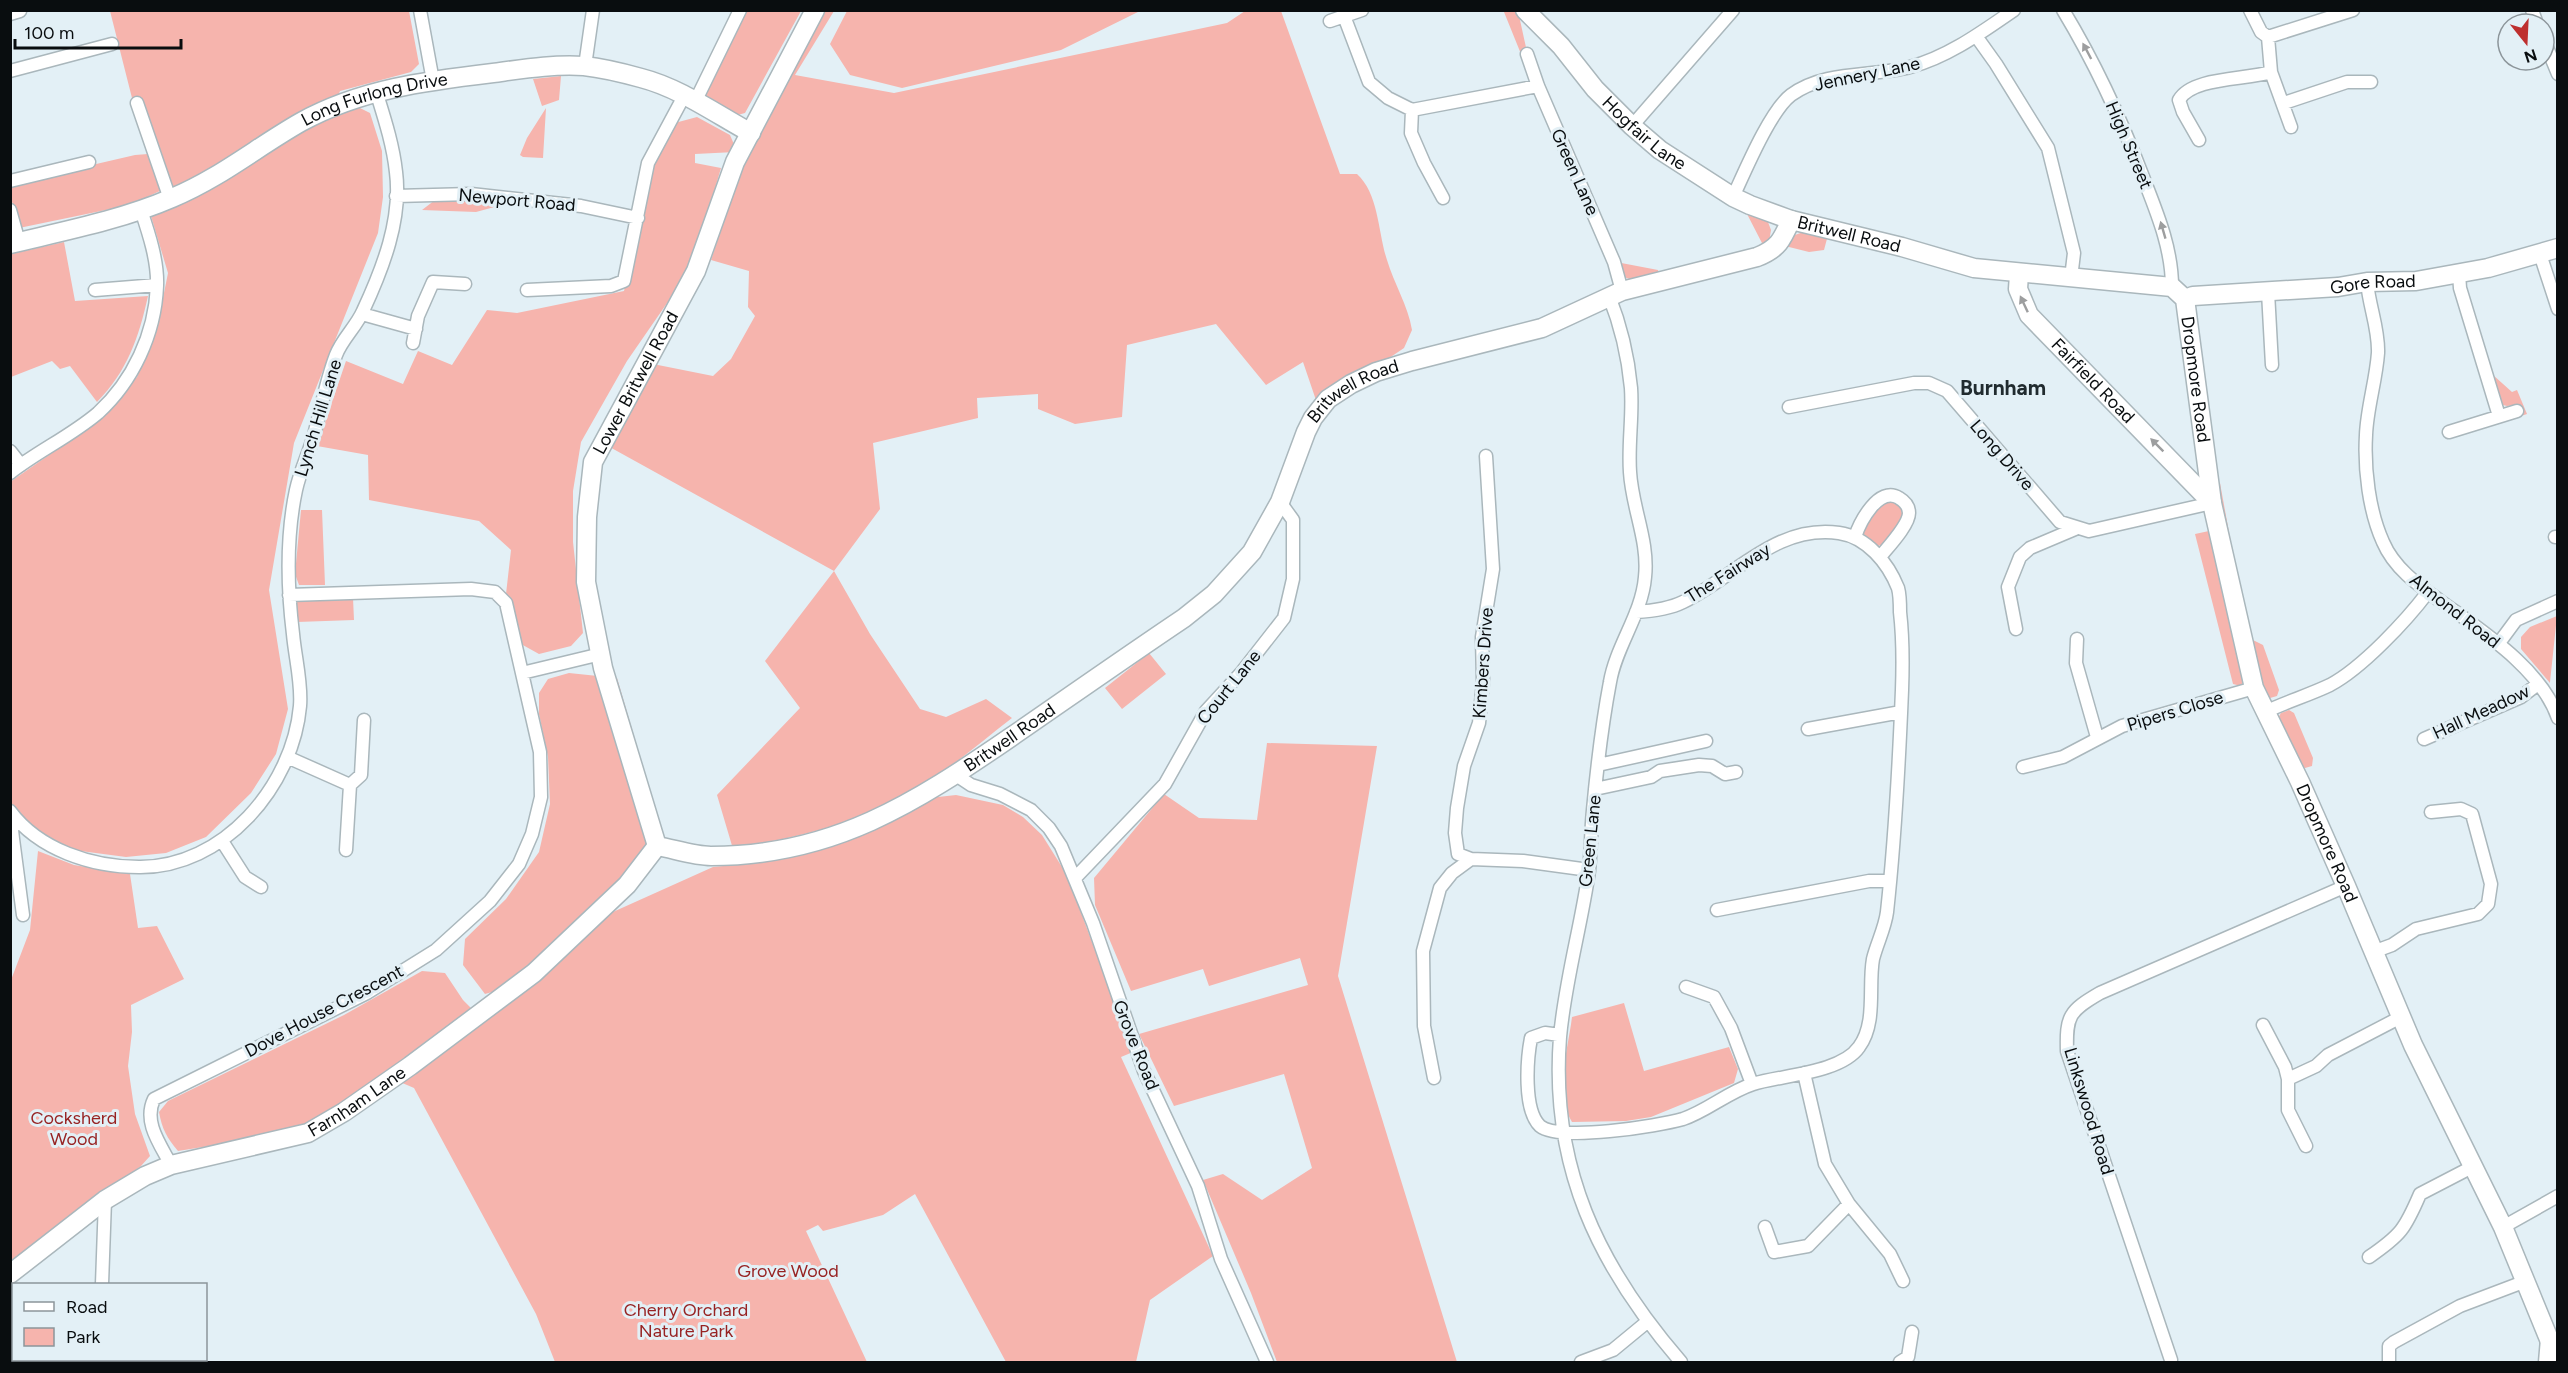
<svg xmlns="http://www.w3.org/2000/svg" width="2568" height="1373" viewBox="0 0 2568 1373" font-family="Figtree,sans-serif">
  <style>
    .green { fill: #f6b4ad }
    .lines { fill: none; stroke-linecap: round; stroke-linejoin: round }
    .street-casing { stroke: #aab7bc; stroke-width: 15 }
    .secondary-casing { stroke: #aab7bc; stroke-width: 21 }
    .street { stroke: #fff; stroke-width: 12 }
    .secondary { stroke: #fff; stroke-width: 18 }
    .oneway { fill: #9d9e9f }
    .labels { text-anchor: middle; stroke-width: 6; stroke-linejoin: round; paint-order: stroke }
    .street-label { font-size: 18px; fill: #090d0f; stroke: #e3f0f6 }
    .park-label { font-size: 18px; fill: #972323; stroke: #e3f0f6 }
    .quarter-label { font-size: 21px; font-weight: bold; fill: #212b2f; stroke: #e3f0f6 }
  </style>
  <rect width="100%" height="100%" fill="#e3f0f6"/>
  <path class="green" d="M110,11H409L419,64L411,72L340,91L338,96L181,186L169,188L141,99L132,98Z
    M742,11H801L745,113L730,117L706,103L704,92Z
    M818,11H834L795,75L894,93L1227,23L1245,11H1281L1340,174H1357C1379,194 1378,233 1387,260C1394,284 1408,305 1412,330L1404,348L1318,406L1303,362L1266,385L1216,324L1127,345L1122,417L1075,424L1038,409V394L977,398L978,418L873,443L880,509L834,571L870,634L920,709L946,717L986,699L1012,718C968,752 924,792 871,813C826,831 779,840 733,849L717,795L800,708L765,661L834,571L597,440L643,362L713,376L731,359L755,316L748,307L749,271L711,260L740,173Z
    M847,11V10L1140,11L1061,50L902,88L850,75L830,44Z
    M1507,11H1518L1527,52L1521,54L1504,12Z
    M561,76L559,100L542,106L533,79Z
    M358,107L370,113L382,151L383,197L378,233L294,443L269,590L288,709L276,754L251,793L206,837L166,853L126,857L73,850L30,828L11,803L10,482L101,419L137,377L157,328L168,273L151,216L311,127Z
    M546,108L543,158L523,157L520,155L527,138Z
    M697,117L730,135L736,149L735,152L695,154V163L721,168L692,267L627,361L581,442L573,491V542L583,633L571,646L539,654L521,644L516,635L506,594L511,550L479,521L369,500L368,455L317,446L346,361L403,384L418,351L452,365L487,310L517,313L624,291L652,161L671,124Z
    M148,154L162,190L130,205L19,228L11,198L10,184L135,155Z
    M435,200L513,202L476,212L422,210Z
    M1746,212L1768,222L1771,230L1769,242L1763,245Z
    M1809,230L1828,235L1824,250L1809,252L1785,246L1792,236Z
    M64,242L75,301L148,296C139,337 127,372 97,402L70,366L60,369L52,361L11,377V254Z
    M1616,262L1658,270L1659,274L1632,280L1624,277Z
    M2493,375L2512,392L2517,390L2527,414L2518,417L2514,405L2507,406L2499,404Z
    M2220,483L2243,609L2251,639L2263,645L2279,690L2277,696L2270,698L2264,693L2247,638L2218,488Z
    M1890,500L1900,506L1903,517L1888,542L1878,546L1865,539L1863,528L1881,503Z
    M301,510H322L325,585H299L295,574Z
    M2209,531L2244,679L2241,686L2233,684L2195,534Z
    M353,598L354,620L297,622V601Z
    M2557,616L2550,682V683L2521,649V637L2530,627Z
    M1149,653L1166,674L1122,709L1105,688Z
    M569,673L617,678L651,794L653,843C610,886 545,978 485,994L463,965L465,939L506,899L539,852L550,804L548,757L539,714V693L548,679Z
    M2289,710L2294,713L2313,758L2312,766L2305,768L2299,765L2278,718L2281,713Z
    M1267,743L1377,746L1338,976L1457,1362H1277L1251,1293L1203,1180L1223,1174L1262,1200L1312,1168L1284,1074L1174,1106L1139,1034L1308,985L1300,958L1209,986L1203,969L1131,991L1095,905L1094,878L1164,794L1199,818L1257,820Z
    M956,795L1003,805L1023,817L1042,835L1067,875L1133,1052L1121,1057L1213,1256L1150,1300L1136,1362H1006L915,1194L883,1215L823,1231L818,1225L806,1231L867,1362H555L536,1314L414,1088L400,1082L604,916L713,867L765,862L809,852L897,819L929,798Z
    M38,851L74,865L130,874L138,928L157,926L184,979L131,1005L132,1032L128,1066L135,1114L150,1156L141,1166L39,1242L11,1268V980L30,930Z
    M422,971L445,973L463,1000L474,1011L302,1131L178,1151C167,1138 162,1129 159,1112L168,1101L344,1015Z
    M1624,1003L1644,1071L1729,1047L1738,1069L1734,1083L1651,1117L1626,1121L1572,1122C1554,1091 1568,1050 1572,1017Z"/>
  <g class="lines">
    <defs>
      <path id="street" d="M420,10L433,81
        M2063,10C2095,63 2121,119 2143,177C2157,213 2172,248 2172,287
        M2250,10L2261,32L2268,37
        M2532,10L2537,24
        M10,14L20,11
        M1344,16L1369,82L1388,98L1412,110L1538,86
        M1330,21L1362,10
        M1976,36L1996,64L2048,148L2074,253L2071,278
        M2268,37L2271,72L2291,127
        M2268,37L2353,10
        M2544,40L2558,74
        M1527,54L1538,86L1614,262L1622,291
        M585,66L593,10
        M10,71L112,44
        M695,102L740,10
        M137,103L170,199
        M2284,103L2347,82H2371
        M1412,110L1411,133L1424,163L1443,198
        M1632,126L1733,10
        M2199,140L2183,112L2179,100C2192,77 2246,80 2271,72
        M10,181L89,162
        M396,196L471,194L581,206L638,218
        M1733,197C1745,171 1770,111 1791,95C1825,70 1872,77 1910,67C1948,57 1982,32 2014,10
        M10,210L19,242
        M2540,254L2558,309
        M2459,274L2460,288L2499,416
        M2367,282C2369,306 2379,329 2378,353C2376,381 2367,408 2366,435C2364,469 2369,511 2383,542C2394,568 2418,585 2439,600C2480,630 2541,668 2558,718
        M95,290L157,285
        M527,290L611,286L624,281L648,163L684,96
        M2268,292L2272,365
        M1609,296C1621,326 1628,356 1631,388C1633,416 1628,444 1630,472C1632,508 1649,541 1645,577C1642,614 1616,646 1610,682C1602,724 1597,767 1593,810C1591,830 1591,851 1589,871C1581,927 1565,981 1560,1037C1550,1166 1598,1266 1681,1362
        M362,314L416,329
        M413,343L418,316L433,282L465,284
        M1789,407L1914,383H1929L1947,391L2060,522L2089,531L2212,503
        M2449,432L2517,411
        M10,451L21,465
        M1486,456L1493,569L1482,637L1483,682L1479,723L1464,766L1457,808L1455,833L1458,854L1471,859L1523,861L1589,870
        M10,473C38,451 71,436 98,413C133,381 155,334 157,286C158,261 149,234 141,210
        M1855,537C1860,522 1879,485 1899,498C1904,501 1909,506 1909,513C1909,525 1888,547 1880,557
        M2555,537H2558
        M2016,629L2008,587L2020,557L2030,548L2075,529
        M2077,639L2076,663L2097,737
        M2499,643L2516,620L2558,601
        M522,673L601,654
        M2265,712C2286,702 2309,695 2330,685C2362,668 2406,621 2428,592
        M1808,729L1901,712
        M2424,739L2521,697L2538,684
        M287,757L350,785
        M1598,765L1706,741
        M2023,767L2063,757L2122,726L2254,688
        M956,775L971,785L1000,794L1031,810L1049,828L1061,846L1093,923L1144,1071L1198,1186L1221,1259L1267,1362
        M1595,789L1651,777L1660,771L1699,765L1712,766L1725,774L1736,772
        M10,811C39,850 92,867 139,867C223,868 293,786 300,706C302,683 295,657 293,634C287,585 286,537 296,490C300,471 309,453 314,435C321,409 326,381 336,355C342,339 356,327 363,311C383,268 402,219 396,172C393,144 384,117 376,91
        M16,819L12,830L13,839L23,915
        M222,841L245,877L261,887
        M346,850L350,785L361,775L364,720
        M1076,877L1165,784L1206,711L1241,673L1284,618L1293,579V520L1280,502
        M1717,910L1869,881H1889
        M2373,952L2392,945L2416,929L2478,914L2488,904L2491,884L2472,814L2461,809L2431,812
        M1686,987L1714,997L1731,1028L1752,1084
        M2263,1025L2285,1067L2288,1079V1110L2306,1146
        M1560,1035L1545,1033L1531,1038C1527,1059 1523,1110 1540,1126C1559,1142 1658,1126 1683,1119C1707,1111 1728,1092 1753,1084C1782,1075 1841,1073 1859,1047C1877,1023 1868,986 1873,959C1877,943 1885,928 1887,912C1895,839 1899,764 1902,690C1903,663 1903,638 1900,612C1900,604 1900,595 1898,588C1888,563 1867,537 1839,533C1776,524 1735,577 1683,602C1669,609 1652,611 1636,612
        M1804,1073L1825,1164L1849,1204L1890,1254L1903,1281
        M1434,1078L1424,1026L1423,951L1440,888L1452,873L1471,859
        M2288,1079L2316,1066L2328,1055L2401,1017
        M171,1165C160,1144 143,1122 154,1099L367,993L436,950L490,901L519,864L532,834L541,797L540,752L506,603L495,592L471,589L289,595
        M1765,1227L1774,1252L1808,1246L1849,1204
        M2503,1227L2558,1196
        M2369,1257C2401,1235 2405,1229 2420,1194L2474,1166
        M102,1284L105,1200
        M2171,1360L2067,1051C2066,1016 2069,1011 2100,993L2346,886
        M85,1362L86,1360
        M1581,1362L1613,1350L1647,1322
        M1900,1362L1908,1357L1912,1332
        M2389,1362V1346L2394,1342L2460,1306L2526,1281
        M2545,1362L2547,1339"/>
      <g id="secondary">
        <path id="s1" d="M1525,10L1561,46L1595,89L1632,126L1660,150L1733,197L1750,205L1791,220L1902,247L1974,268L2172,287L2185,299L2212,503L2254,688L2300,782L2346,886L2413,1045L2503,1227L2558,1361"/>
        <path id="s2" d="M10,244C64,231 121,220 172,198C220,178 257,147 301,122C361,89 426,81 493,73C523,69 553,64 584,66C602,68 623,73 641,78C680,88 716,114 751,133"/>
        <path id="s3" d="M2019,274L2018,289L2029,315L2212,503"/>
        <path id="s4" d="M2185,299L2193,296L2338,287L2367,282L2416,281L2488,268L2558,248"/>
        <path id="s5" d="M657,846C674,849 694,856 711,856C833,856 915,803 1011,737C1069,697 1126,657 1184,618L1214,594L1252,552L1280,502L1306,432L1313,418L1328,399L1351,384L1376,372L1412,361L1542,328L1622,291L1757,257C1778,249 1782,240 1791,220"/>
        <path id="s6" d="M657,846L603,668L586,582L587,517L593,462L696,271L735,162L815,10"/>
        <path id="s7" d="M10,1274L105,1200L145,1176L171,1165L308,1133L344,1112L410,1066L534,973L627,885L657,846"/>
      </g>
    </defs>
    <use href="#street" class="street-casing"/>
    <use href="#secondary" class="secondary-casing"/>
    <use href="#street" class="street"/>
    <use href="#secondary" class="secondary"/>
  </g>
  <defs><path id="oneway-solid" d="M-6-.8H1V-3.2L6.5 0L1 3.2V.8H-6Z" transform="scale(1.5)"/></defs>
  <g class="oneway">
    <use href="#oneway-solid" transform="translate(2087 51) rotate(-118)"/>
    <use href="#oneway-solid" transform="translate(2163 230) rotate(-106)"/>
    <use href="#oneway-solid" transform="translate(2024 304) rotate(-115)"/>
    <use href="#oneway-solid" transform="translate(2157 445) rotate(-135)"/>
  </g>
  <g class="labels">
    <g class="street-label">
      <text transform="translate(1867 74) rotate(-12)" y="6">Jennery Lane</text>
      <text dy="6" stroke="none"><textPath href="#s2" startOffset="396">Long Furlong Drive</textPath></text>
      <text dy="6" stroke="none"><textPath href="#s1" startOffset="172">Hogfair Lane</textPath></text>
      <text transform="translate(2129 145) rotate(67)" y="6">High Street</text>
      <text transform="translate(1575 172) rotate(66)" y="6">Green Lane</text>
      <text transform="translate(517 200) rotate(5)" y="6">Newport Road</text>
      <text dy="6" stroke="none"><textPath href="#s1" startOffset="404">Britwell Road</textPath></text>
      <text dy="6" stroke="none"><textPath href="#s4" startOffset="189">Gore Road</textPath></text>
      <text dy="6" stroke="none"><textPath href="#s3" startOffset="135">Fairfield Road</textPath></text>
      <text dy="6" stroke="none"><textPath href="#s1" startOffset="831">Dropmore Road</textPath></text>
      <text dy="6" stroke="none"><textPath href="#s6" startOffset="484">Lower Britwell Road</textPath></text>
      <text dy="6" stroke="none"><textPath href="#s5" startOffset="886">Britwell Road</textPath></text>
      <text transform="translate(318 418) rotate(-73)" y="6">Lynch Hill Lane</text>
      <text transform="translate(2002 455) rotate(49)" y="6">Long Drive</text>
      <text transform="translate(1728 573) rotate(-32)" y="6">The Fairway</text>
      <text transform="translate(2455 611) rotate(38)" y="6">Almond Road</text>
      <text transform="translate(1483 663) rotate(-86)" y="6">Kimbers Drive</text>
      <text transform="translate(1229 687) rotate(-51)" y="6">Court Lane</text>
      <text transform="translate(2175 711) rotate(-17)" y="6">Pipers Close</text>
      <text transform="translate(2481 712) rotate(-25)" y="6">Hall Meadow</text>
      <text dy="6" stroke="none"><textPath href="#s5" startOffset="382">Britwell Road</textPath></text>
      <text transform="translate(1590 841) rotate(-84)" y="6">Green Lane</text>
      <text dy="6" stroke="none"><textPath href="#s1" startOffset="1317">Dropmore Road</textPath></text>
      <text transform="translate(324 1011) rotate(-28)" y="6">Dove House Crescent</text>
      <text transform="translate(1136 1045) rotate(68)" y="6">Grove Road</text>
      <text dy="6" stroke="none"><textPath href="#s7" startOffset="394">Farnham Lane</textPath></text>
      <text transform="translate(2089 1111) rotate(73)" y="6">Linkswood Road</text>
    </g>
    <g class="park-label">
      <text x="74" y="1124">Cocksherd<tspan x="74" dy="21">Wood</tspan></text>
      <text x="788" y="1277">Grove Wood</text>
      <text x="686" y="1316">Cherry Orchard<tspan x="686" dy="21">Nature Park</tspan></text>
    </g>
    <g class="quarter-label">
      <text x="2003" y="395">Burnham</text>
    </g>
  </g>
  <rect width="2568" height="1373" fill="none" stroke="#090d0f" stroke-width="24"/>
  <rect x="12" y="1283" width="195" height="78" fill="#e3f0f6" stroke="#8c959a" stroke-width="1.5"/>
  <rect x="24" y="1302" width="30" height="9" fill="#ffffff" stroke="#8c959a" stroke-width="1.5"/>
  <text x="66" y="1313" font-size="18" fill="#090d0f">Road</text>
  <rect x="24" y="1328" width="30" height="18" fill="#f6b4ad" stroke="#8c959a" stroke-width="1.5"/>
  <text x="66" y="1343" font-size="18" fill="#090d0f">Park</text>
  <g transform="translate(2526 42) rotate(162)"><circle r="28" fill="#e3f0f6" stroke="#8c959a" stroke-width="1.5"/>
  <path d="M0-4.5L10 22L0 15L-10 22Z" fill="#be2f2e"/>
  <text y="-9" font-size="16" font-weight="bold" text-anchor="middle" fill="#090d0f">N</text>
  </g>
  <path d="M15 39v9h166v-9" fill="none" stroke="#090d0f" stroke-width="3"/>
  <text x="24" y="39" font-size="18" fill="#090d0f" stroke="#e3f0f6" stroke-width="4.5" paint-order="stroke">100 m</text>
</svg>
